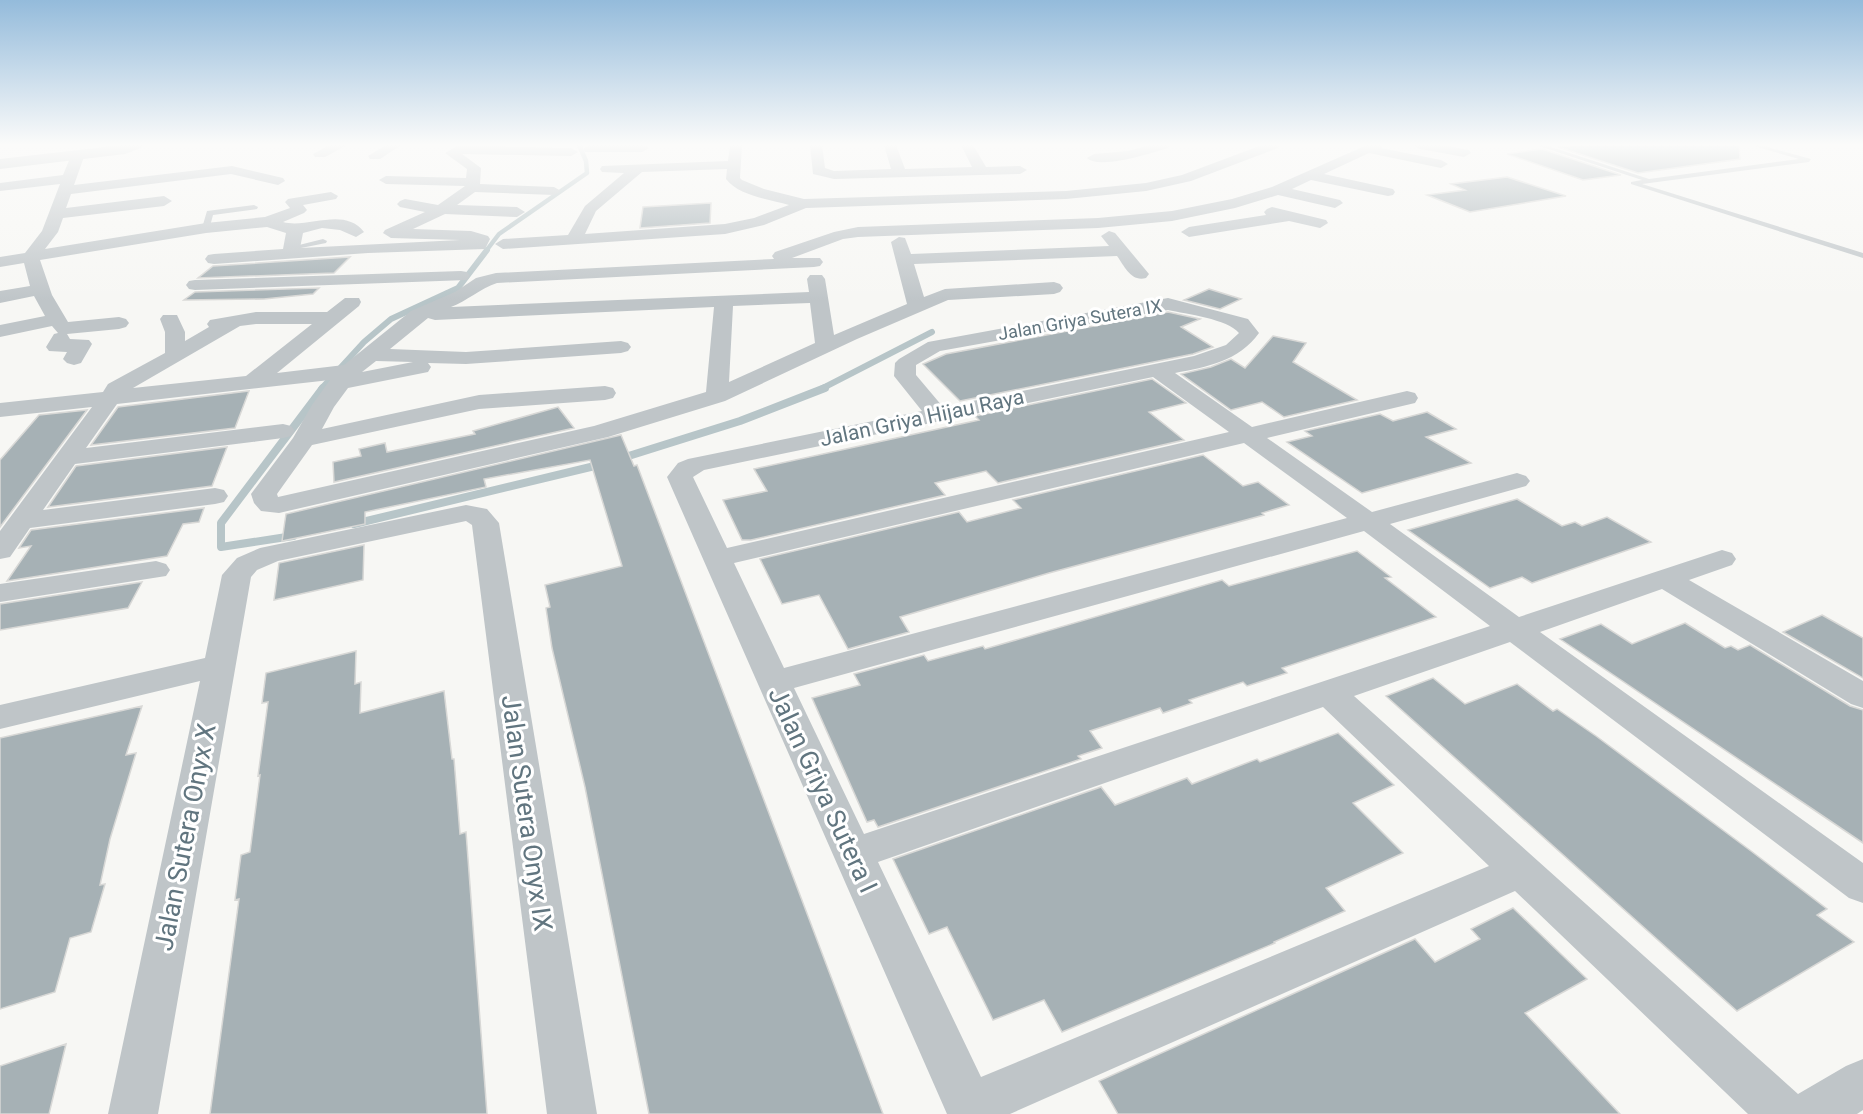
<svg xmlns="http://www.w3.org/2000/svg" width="1863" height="1114" viewBox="0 0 1863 1114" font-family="Roboto,sans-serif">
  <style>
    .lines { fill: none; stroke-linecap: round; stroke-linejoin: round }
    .stream-far2 { stroke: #b7c5c8; stroke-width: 4.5 }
    .stream-far1 { stroke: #b7c5c8; stroke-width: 6 }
    .stream { stroke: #b7c5c8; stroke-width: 8 }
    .building { fill: #a6b1b5; stroke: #d8d8d6; stroke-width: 1.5 }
    .service { fill: #bfc5c8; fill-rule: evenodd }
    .minor { fill: #bfc5c8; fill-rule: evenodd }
    .tertiary { fill: #bfc5c8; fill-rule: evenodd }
    .labels { text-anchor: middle; stroke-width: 6; stroke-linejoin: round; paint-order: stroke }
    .far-street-label { font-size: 18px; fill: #61757f; stroke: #fff }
    .street-label { font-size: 21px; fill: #61757f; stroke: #fff }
    .near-street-label { font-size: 26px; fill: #61757f; stroke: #fff }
  </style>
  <rect width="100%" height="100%" fill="#f7f7f4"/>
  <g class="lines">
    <path class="stream-far2" d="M486,251L499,234L587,173L586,161L579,145"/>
    <path class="stream-far1" d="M321,389L364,342L391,319L458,288L487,250
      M821,389L932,332"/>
    <path class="stream" d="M619,459L740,421L825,388
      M354,524L603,464
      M293,536L221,547V523L323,388"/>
  </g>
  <path class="building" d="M1575,145H1739L1740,159L1638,173L1558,147Z
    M1542,149L1621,175L1583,180L1507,154Z
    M1507,177L1566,196L1470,212L1427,195L1465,190L1451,184Z
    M711,203L710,223L640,228L643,207Z
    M350,257L334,273L198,278L213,266Z
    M319,288L313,294L264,299L184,300L195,292Z
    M1209,289L1241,299L1220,309L1184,300Z
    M1168,312L1200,319L1181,327L1213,347L1193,354L960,401L923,364L946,354Z
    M1273,336L1306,343L1293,362L1357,400L1284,417L1262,402L1231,410L1181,374L1211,367L1231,359L1245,368Z
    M1152,379L1186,403L1149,412L1184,440L998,483L986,471L935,483L945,495L751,540H742L723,500L767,491L754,469L979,420L975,416Z
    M249,391L235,428L91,445L118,407Z
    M558,407L574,428L334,482L333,462L361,456L359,449L385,443L387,452L475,434L473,431Z
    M87,410L0,527V460L39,415Z
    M1427,412L1456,429L1426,437L1471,463L1362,493L1287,442L1312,436L1305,431L1380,414L1393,421Z
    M621,435L634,466L637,465L883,1114H649L585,787L552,648L546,608L550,607L545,585L622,566L590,460L484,479L486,487L365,512V524L282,541L286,514Z
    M227,447L212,486L48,507L76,466Z
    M1203,455L1243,486L1258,482L1289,505L1262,513L1264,515L1049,573L900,617L909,632L848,649L819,595L782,604L760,559L959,512L967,522L1021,508L1013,500Z
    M1517,499L1562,526L1575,522L1582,526L1607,517L1651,542L1532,583L1522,577L1490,588L1408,530Z
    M204,508L199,522L183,524L167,556L7,581L31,546L19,548L31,530Z
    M364,545L363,580L274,600L279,563Z
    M1357,551L1391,577L1385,578L1436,617L1282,668L1287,673L1247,686L1243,682L1189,700L1192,703L1163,713L1160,708L1090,731L1102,748L1078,756L1081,759L878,827L874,820L867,822L812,698L860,685L854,674L924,655L928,661L983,646L985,649L1222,580L1229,586Z
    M142,582L128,608L0,630V604Z
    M1822,615L1863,638V678L1783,632Z
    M1685,623L1725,648L1731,646L1738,650L1750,645L1850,706L1863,710V843L1560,639L1601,624L1632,644Z
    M356,651L355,684L361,682L360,713L444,691L452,759H454L460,834L466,832L487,1114H210L239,899L235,900L241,855L250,852L260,775L258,776L268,702L262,703L266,673Z
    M1433,678L1465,704L1517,684L1553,711L1557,709L1596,736L1751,851L1827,909L1817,915L1854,942L1737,1011L1386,696Z
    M142,706L126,755L136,753L110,839L100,885L105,884L91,932L70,938L55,992L0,1009V738Z
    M1338,733L1394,785L1353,803L1403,853L1326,888L1345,911L1274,942L1275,943L1062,1032L1044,1000L993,1020L947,927L929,934L893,859L1101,787L1115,805L1187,778L1192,784L1257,759L1260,762Z
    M1513,908L1587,979L1525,1013L1620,1114H1118L1099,1081L1415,939L1435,962L1480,939L1471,929Z
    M66,1044L49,1114H0V1066Z"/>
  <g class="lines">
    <path class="service" d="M1536,145H1545L1649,179L1799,159L1751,145H1760L1811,159L1809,162L1642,184L1863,253V258L1631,184V182L1642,180Z
      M254,205L258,207L257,209L213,215L209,230L202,228L207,211Z
      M323,239L327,241L326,243L291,250L287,248Z"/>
    <path class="minor" d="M330,145H347L325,157H315L313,154Z
      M386,145H401L380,159H370L368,156Z
      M590,145H645L649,148L642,152H585L583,149Z
      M730,145H742L740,178L742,180L764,189L804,199L1066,191L1146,183L1182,175L1262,145H1279L1278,148L1191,181L1146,191L1066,199L806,208L764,225L725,234L503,249L495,244L503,239L568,235L585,206L624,173L602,172L600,169L602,166L728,161ZM727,169L726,179C739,196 769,199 789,205L754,218L725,224L585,234L596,211L642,172Z
      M810,145H822L825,168L834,171L891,169L884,145H896L905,169L972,167L961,145H973L986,167L1020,166L1027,170L1020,174L834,179L813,174Z
      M1150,145H1169L1168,148C1151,153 1100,170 1087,158L1094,154L1128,151Z
      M1367,145H1383L1381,148L1441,160L1448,164L1441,168L1369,153L1324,174L1393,189L1395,192L1393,195L1388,196L1311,180L1292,189L1340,200L1343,203L1335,208L1278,195L1235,208L1172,221L1098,228L858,237L843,239L792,258H820L823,262L820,266L814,267L497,283C481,288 467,301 451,307L809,292L807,279L810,275H822L825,279L834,335L907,304L891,242L899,237L905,238L911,254L1109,246L1101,236L1109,231L1115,233L1149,274L1146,278C1131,282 1125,267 1117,256L914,264L924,297L945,289L1054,282L1060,284L1063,288L1060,292L1054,294L948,300L857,339L725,401L608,437L279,513L261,511L254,503L251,494L293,438L312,405L330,380L117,404L86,448L283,424L291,426L295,431L291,436L283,438L75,464L43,510L215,488L224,490L228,496L224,502L215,504L30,528L10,557L0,559V531L92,407L0,417V403L103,392L108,384L165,353V332L160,319L163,315H177L185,332V341L209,327L207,324L210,320L256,312H327L345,298H359L361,302L359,306L277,373L344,365L411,311L455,292L476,278L496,273L774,259L772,256L775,252L834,232L858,227L1098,218L1172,211L1232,199L1272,187ZM810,303L815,343L729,382L733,306ZM714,307L706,392L594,426L278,497L277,494L312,445L479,409L605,400L613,398L616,393L613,388L605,386L479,395L322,429L334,407L348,388L428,372L431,367L428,363L466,364L621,353L628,351L631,347L628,343L621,341L466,352L390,349L428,318L435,320ZM256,324H312L246,376L133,388L240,326ZM376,361L413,362L362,372Z
      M1414,145H1441L1469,150L1471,153L1464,157L1420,149Z
      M457,146L571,148L578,152L571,156L462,154L481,168L480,184L554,187L561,191L554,195L475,192L457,205L517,207L525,212L517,217L445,214L413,229L471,231L488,236L490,239L485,249L368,253L214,264L208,263L205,259L208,255L214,254L283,249L286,233L267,227L206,233L40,260L52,295L68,322L119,317L126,319L129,323L126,327L119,329L67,334L70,339L89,340L92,344L81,363L74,365L67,363L63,359L67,352L49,351L46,347L54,334L58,333L52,326L0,337V325L45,316L34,296L0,303V291L30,286L24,263L0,267V257L25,253L42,231L60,184L0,191V183L63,175L73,151H83L85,154L74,185L232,166L283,178L285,181L278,185L231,174L71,194L66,208L164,196L172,201L164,206L63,218L58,232L45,249L206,223L265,217L290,208L285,202L288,199L331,192L338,196L336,199L303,205L307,210L304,213L283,222C308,229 344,206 364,232L356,237L340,230L322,228L303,233L300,248L460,240L391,238L383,233L385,230L425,212L400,207L397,204L400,201L405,199L438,205L465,186L386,184L379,180L386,176L466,178L467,169L445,153Z
      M1272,207L1326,220L1328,223L1320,228L1289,221L1189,237L1181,232L1189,227L1266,215L1264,212L1267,209Z
      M461,271L467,272L470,276L467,280L195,290L189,289L186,285L189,281L195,280Z
      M1168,298L1248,319L1259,333C1239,361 1207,367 1175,373L1252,427L1407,391L1415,393L1418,398L1415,403L1267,438L1372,512L1517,473L1526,476L1530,481L1526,486L1390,524L1519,617L1722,550L1732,553L1736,559L1732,565L1689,580L1863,681V708L1851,704L1662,589L1540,632L1863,863V903L1849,898L1510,642L1354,696L1798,1094L1846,1066L1863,1059V1110L1857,1114H1748L1515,891L1010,1114H947L667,477L678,463L688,459L922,411L894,376L895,363L899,359L928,342ZM1168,310C1186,314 1228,319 1239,333L1226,345L1194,356L943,407L916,375V365L940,351ZM1153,377L1229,432L727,548L693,477L704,470ZM1244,443L1347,518L784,668L734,563ZM1364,531L1490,626L864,834L794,688ZM1323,707L1489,866L981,1077L878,862Z
      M466,505L487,509L499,523L597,1114H547L472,525L466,521L278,561L257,570L251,577L158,1114H108L200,681L0,729V705L205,658L222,575L237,558L260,548Z
      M156,561L166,564L170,570L166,576L0,602V584Z"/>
    <path class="tertiary" d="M122,145H143L141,148L125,154L0,169V159Z"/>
  </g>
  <linearGradient id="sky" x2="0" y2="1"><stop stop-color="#94bbdb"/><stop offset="0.48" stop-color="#fbfbfa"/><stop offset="1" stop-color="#fbfbfa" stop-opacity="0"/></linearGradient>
  <rect width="1863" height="301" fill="url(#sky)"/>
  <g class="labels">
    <g class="far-street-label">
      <text transform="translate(1080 320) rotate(-10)" y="6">Jalan Griya Sutera IX</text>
    </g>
    <g class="street-label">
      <text transform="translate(922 418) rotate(-12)" y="7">Jalan Griya Hijau Raya</text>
    </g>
    <g class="near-street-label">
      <text transform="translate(823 790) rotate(65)" y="9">Jalan Griya Sutera I</text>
      <text transform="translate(527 813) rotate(82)" y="9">Jalan Sutera Onyx IX</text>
      <text transform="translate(185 837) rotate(-79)" y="9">Jalan Sutera Onyx X</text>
    </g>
  </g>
</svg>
